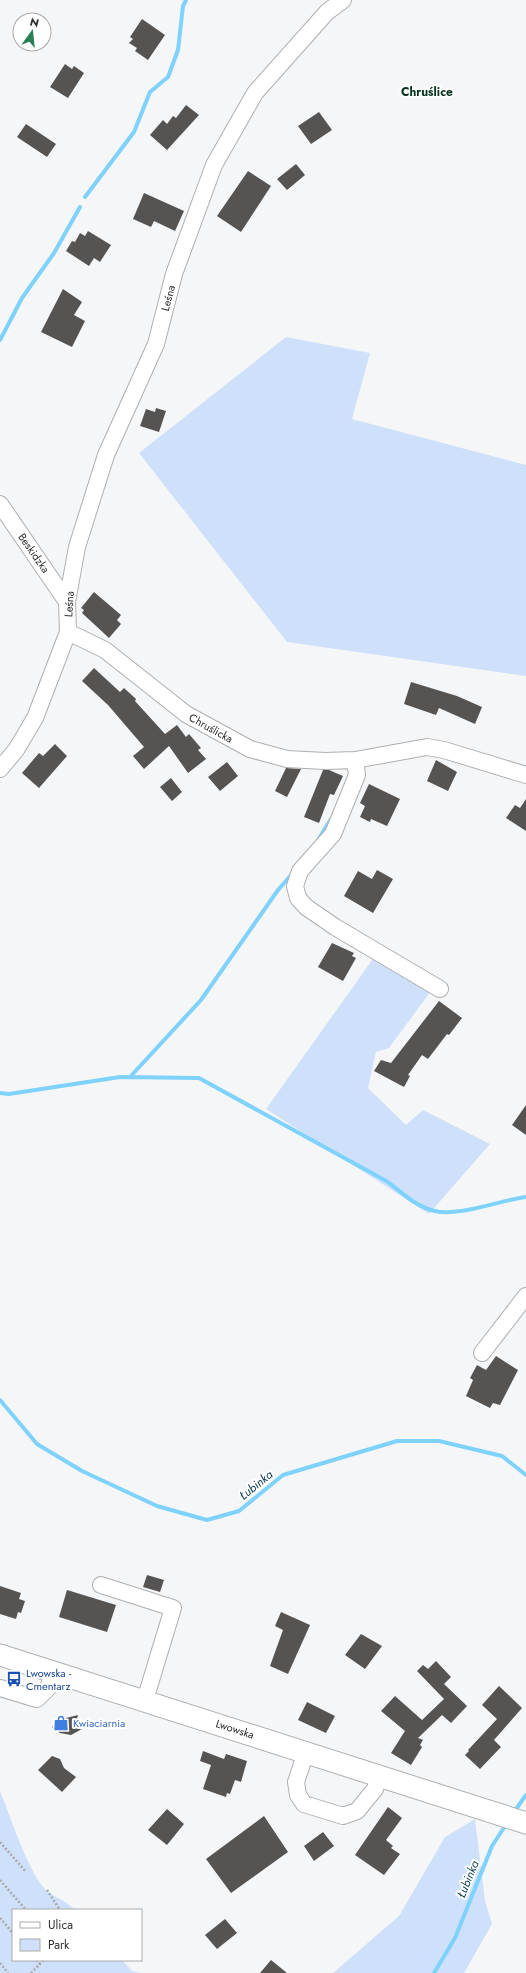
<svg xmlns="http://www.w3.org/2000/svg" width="526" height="1973" viewBox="0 0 526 1973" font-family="Jost,sans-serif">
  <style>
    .green { fill: #cfe1fa }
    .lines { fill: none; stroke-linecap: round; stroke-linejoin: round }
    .stream { stroke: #7ed2fc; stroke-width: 4 }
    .building { fill: #565453 }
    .minor-casing { stroke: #aeafb1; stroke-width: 18 }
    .major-casing { stroke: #aeafb1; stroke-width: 23 }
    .path { stroke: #a9a9ab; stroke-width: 2.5; stroke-dasharray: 2 2; stroke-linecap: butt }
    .minor { stroke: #fff; stroke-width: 16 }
    .major { stroke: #fff; stroke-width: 21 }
    .labels { text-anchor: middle; stroke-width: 4; stroke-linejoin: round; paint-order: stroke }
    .street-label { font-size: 11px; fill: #2b2b2c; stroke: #fff }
    .transit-label { font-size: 11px; fill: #164399; stroke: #fff; text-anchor: start }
    .shop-label { font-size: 11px; fill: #366cbe; stroke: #fff; text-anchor: start }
    .neighbourhood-label { font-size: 12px; font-weight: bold; fill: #08331e; stroke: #fff }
    .water-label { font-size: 12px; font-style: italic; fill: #073a4f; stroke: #fff }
  </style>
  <rect width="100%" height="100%" fill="#f5f6f8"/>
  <path class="green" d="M286,337L370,353L352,419L526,465V676L287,642L139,453Z
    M375,956L431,991L389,1048L376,1052L368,1088L406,1125L423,1110L490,1144L429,1214L266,1109Z
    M0,1791C10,1815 29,1875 47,1891C56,1898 67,1901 75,1910H13V1960H122L132,1971L141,1973H0Z
    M475,1819L485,1901L492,1924L464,1973H333L399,1916L445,1837Z"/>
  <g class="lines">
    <path class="stream" d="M85,197L134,132L150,92L168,77L178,50L183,6L186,0
      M0,340L22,298L54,253L80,207
      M318,840L331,819
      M130,1077L201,1000L278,890L292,874
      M0,1093L9,1094L120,1077L199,1078L388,1182C403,1194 417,1207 435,1211C458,1217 501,1200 526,1197
      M0,1400L37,1444L82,1471L157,1506L207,1520L239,1511L283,1475L397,1441H439L502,1456L526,1475
      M514,1812L526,1795
      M434,1973L455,1938L492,1846L507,1823"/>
  </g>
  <path class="building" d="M142,19L165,35L148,60L135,51L137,48L129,43L133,39L130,37Z
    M65,64L72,69L74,66L84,73L68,98L50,87Z
    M186,105L199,115L167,150L150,135L163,120L167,124L173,116L176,118Z
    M319,112L332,130L311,144L298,126Z
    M26,124L56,144L47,157L17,137Z
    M296,164L305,175L287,190L277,179Z
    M248,171L271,186L241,232L217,216Z
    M144,193L184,211L175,231L154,221L151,227L133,219Z
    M88,231L111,245L100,262L94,258L89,266L66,251L72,241L75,242L80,233L85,236Z
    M63,289L82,302L74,315L85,321L72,347L41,332Z
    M156,408L166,411L159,432L140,426L146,409L155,412Z
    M94,592L121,615L117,620L121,624L109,638L82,613L84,610L81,608Z
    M94,668L120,692L124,688L136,699L135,701L165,734L177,725L186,737L189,734L201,748L198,750L206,759L188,773L169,746L144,769L133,756L144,747L108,705L82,681Z
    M411,682L457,696L482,707L475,724L439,708L436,715L404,704Z
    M55,744L67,756L39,788L22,773L39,753L43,756Z
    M436,760L457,772L448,791L427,781Z
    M227,762L238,776L220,791L208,777Z
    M286,768L301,769L287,797L275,791Z
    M323,770H329L343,776L334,795L330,794L319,823L304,817Z
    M171,778L182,792L172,801L160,787Z
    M369,784L400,799L387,826L371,819L370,822L360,817L365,806L360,803Z
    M526,799V831L506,818L515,805L520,808Z
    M377,870L393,879L373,913L344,896L358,871L372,879Z
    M332,943L354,953L352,956L356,958L343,981L318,967Z
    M439,1001L462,1018L449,1035L447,1034L428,1059L422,1055L408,1075L410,1076L404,1087L374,1071L381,1060L391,1063Z
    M526,1105V1135L512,1125Z
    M496,1356L518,1370L500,1405L493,1403L490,1408L466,1396L473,1380L470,1378L477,1365L486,1370Z
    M147,1575L164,1580L160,1592L143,1587Z
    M0,1586L21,1593L19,1599L25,1601L21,1613L18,1612L16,1619L0,1614Z
    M67,1590L116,1605L107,1632L59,1617Z
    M281,1612L310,1625L288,1674L270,1666L283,1630L275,1626Z
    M361,1634L382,1646L365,1669L345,1655Z
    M436,1661L451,1677L444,1684L467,1706L451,1723L442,1715L418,1738L423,1740L420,1745L422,1747L411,1765L391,1753L405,1731L381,1711L395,1696L422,1720L444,1699L417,1671L423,1665L428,1669Z
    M499,1686L522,1708L494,1740L501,1747L480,1769L465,1755L469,1751L468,1750L497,1719L482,1705Z
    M307,1702L335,1716L326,1733L298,1720Z
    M78,1715L76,1722L82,1729L71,1735L60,1733L52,1727L62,1719Z
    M203,1751L224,1759L226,1754L247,1761L241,1782L235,1780L230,1794L227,1793L226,1797L203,1789L211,1765L200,1761Z
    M52,1756L60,1759L64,1768L76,1777L62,1792L38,1770Z
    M388,1807L402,1818L386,1840L393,1846L391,1848L400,1854L384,1875L355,1855Z
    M167,1809L184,1824L167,1845L148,1830Z
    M264,1816L288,1852L231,1893L206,1859Z
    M323,1832L334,1846L314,1861L304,1846Z
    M225,1919L237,1933L217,1949L205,1935Z
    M271,1960L287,1973H260Z"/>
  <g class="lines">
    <defs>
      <path id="minor" d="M0,504L67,602
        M68,632L67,602L77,547L106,455L156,344L174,274L214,165L255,93L327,12L343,0
        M355,760L357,775L333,834L300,871L295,886L298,898L306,907L335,927L440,989
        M0,769L16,750L35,718L68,632L105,650L186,714L250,749L287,759L325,761L355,760L427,747L444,750L526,775
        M482,1353L526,1296
        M101,1585L173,1608L145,1700
        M0,1688L37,1699L48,1688L54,1671
        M306,1752L296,1782L298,1795L304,1804L343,1816L357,1811L375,1789L379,1776"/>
      <path id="major" d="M0,1655L526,1823"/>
    </defs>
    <use href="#minor" class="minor-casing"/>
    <use href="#major" class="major-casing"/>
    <path class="path" d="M0,1842L26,1872
      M0,1880L26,1910
      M47,1890L60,1910
      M0,1918L13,1933
      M36,1960L40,1964
      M0,1963L8,1973
      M31,1973L44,1960"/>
    <use href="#minor" class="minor"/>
    <use href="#major" class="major"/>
  </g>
  <defs>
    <symbol id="bus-bare" viewBox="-9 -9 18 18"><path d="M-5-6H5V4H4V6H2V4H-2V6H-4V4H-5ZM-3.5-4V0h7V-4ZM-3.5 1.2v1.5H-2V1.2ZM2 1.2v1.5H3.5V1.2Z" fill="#1a4fb4" stroke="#fff" stroke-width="2.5" paint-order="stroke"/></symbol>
    <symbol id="shop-bare" viewBox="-9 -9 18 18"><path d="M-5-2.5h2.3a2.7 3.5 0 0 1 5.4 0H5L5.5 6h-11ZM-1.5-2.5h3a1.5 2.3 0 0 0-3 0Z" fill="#3f7fe0" stroke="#fff" stroke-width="2.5" paint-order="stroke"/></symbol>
  </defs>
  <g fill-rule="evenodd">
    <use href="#bus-bare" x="3" y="1668" width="22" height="22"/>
    <use href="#shop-bare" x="50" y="1712" width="22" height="22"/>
  </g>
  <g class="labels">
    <g class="street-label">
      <text transform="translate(168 298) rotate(-75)" y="4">Leśna</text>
      <text transform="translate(34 553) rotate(55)" y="4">Beskidzka</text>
      <text transform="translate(69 604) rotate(-87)" y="4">Leśna</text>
      <text transform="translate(211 728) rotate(29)" y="4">Chruślicka</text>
      <text transform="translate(235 1729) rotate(18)" y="4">Lwowska</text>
    </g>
    <g class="transit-label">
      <text x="26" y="1677">Lwowska -<tspan x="26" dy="13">Cmentarz</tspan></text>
    </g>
    <g class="shop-label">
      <text x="73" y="1727">Kwiaciarnia</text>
    </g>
    <g class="neighbourhood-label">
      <text x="427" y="96">Chruślice</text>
    </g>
    <g class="water-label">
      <text transform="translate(256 1485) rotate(-39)" y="4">Łubinka</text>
      <text transform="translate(468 1879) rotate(-68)" y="4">Łubinka</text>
    </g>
  </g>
  <rect x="12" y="1909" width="130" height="52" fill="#ffffff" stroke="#aaaaab"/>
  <rect x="20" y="1922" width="20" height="6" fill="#ffffff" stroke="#aaaaab"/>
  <text x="48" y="1929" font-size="12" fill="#2b2b2c">Ulica</text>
  <rect x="20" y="1939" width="20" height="12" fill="#cfe1fa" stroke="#aaaaab"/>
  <text x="48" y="1949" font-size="12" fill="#2b2b2c">Park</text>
  <g transform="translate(32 32) rotate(15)"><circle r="19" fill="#ffffff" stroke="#aaaaab"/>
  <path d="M0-3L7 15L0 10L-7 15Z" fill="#298055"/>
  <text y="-6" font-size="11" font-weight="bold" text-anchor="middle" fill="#2b2b2c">N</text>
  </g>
</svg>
